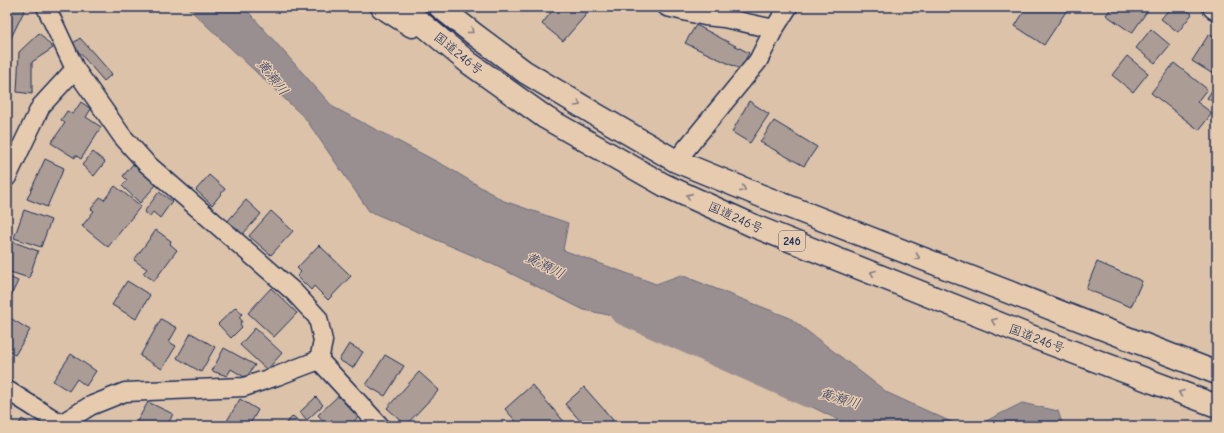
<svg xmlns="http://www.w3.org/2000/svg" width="1224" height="433" viewBox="0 0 1224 433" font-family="'Comic Neue','Klee One',sans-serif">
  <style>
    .water { fill: #998f90; stroke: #67697c }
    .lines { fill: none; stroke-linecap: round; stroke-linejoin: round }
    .river { stroke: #998f90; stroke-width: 37 }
    .building { fill: #ab9d96; stroke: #1b2f5e }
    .street-casing { stroke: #1b2f5e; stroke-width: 21 }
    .primary-casing { stroke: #1b2f5e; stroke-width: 25 }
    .highway-casing { stroke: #1b2f5e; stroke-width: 25 }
    .street { stroke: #e7cbae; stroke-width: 18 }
    .primary { stroke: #e7cbae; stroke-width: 22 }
    .highway { stroke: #e7cbae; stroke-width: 22 }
    .oneway { stroke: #817d86 }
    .labels { text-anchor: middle; stroke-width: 3; stroke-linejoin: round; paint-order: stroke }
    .shield { fill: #e7cbae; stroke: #585e76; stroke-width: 1 }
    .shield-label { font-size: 12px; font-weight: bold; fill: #1b2f5e }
    .street-label { font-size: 13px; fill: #1b2f5e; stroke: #e7cbae }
    .water-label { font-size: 14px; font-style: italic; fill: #2e3d66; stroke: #e7cbae }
  </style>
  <rect width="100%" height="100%" fill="#dbc2a9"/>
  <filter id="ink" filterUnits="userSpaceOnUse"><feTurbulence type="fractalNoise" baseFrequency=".025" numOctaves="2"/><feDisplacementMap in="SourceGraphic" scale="8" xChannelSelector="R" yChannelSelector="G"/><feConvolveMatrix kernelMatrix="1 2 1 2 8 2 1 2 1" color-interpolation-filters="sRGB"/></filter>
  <g filter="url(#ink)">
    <path class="water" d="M187,7H244L333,107L447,167L504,201L568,223L563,250L656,284L681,275L790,318L888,393L960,426H851L808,405L728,339L584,310L488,262L369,211L305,118Z
      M1022,403L1058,411L1062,423L1055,426H976Z"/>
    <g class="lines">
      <path class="river" d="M626,307L810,389"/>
    </g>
    <path class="building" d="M7,7H26L7,46Z
      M555,7H589L591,9L563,41L542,24Z
      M1027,7H1069L1044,45L1015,26Z
      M1112,7H1150L1132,33L1106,15Z
      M1171,7H1183L1192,14L1178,32L1161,19Z
      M696,25L749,53L740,69L685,43Z
      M1151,29L1170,45L1155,63L1136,48Z
      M39,33L53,48L32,62V94L17,92L19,52Z
      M1209,34L1217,39V65H1216L1213,74L1192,61Z
      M80,38L112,74L104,81L72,44Z
      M1127,56L1148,73L1133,92L1112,75Z
      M1174,63L1207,89L1197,102L1212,113L1199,130L1151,93Z
      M1217,83V104L1207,98Z
      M749,101L769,114L750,143L732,132Z
      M81,102L91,109L86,117L101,127L81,159L75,155V158L51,143L65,123L61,120L67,111L73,114Z
      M774,121L817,147L804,166L760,142Z
      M93,152L105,162L94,176L82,165Z
      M45,159L64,168L47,207L27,199Z
      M133,164L156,185L140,203L122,186L127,180L123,176Z
      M209,175L225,189L212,205L196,190Z
      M115,186L141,206L108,247L82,226L94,211L91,209L100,197L104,200Z
      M159,192L172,201L160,218L153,212L149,217L144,212Z
      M246,200L261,214L241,236L226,223Z
      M24,210L51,220L41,247L14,238Z
      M271,211L293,231L271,255L249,236Z
      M156,230L171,241L170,244L177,250L154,281L143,273L147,269L134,260Z
      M11,241L38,251L29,278L7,271V253Z
      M319,245L351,276L328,300L314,286L311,290L297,276L301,272L297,268Z
      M1097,262L1142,281L1131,307L1086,289Z
      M7,276L18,281L7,304Z
      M127,281L150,295L136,319L112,305Z
      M271,288L297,313L274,337L248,313Z
      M236,307L242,314L239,317L242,321L240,324L242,327L231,338L218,324Z
      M10,318L30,330L15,355L7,351V339L9,335L7,333V324Z
      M161,319L177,328L169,342L176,346L162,369L140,356Z
      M255,328L282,353L267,370L240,345Z
      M191,333L215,347L201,372L177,358Z
      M349,344L363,352L353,368L339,360Z
      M224,348L255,365L246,378L231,369L227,376L212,371Z
      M71,354L96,371L86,386L77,379L69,391L53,381Z
      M385,355L404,366L385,396L366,385Z
      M419,372L439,390L406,425L387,408Z
      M532,385L568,426H520L505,409Z
      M584,387L613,420L607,426H585L565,404Z
      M338,396L358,417L350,426H328L318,415Z
      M316,397L323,405L307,420L300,412Z
      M240,399L258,410L249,426H224Z
      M148,402L173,414L167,426H137L135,425Z
      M293,416L304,426H283Z
      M22,419L32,426H18Z"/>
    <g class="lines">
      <defs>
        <path id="street" d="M46,7L75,69L122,136L146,163L294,292L318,318L323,341L319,360L380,426
          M667,7L705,16L724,18L774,29
          M676,161L758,61L774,29L788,7
          M7,177L41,106L75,69
          M7,390L61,424
          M60,426L61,424L90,406L125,392L244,387L277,376L319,360"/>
        <path id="primary" d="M1214,7L1217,9"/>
        <path id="highway" d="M382,7L412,26
          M402,7L469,63L546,118L664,185L754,226L1025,334L1217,406
          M440,7L474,34L525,72L595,114L676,161L764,197L1217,373"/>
      </defs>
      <use href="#street" class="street-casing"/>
      <use href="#primary" class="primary-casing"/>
      <use href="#highway" class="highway-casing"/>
      <use href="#street" class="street"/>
      <use href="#primary" class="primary"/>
      <use href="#highway" class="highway"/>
    </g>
    <defs><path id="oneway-chevron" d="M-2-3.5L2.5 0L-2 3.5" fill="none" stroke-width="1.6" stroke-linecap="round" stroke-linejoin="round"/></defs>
    <g class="oneway">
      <use href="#oneway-chevron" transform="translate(471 31) rotate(38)"/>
      <use href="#oneway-chevron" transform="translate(578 104) rotate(31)"/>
      <use href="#oneway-chevron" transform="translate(743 189) rotate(23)"/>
      <use href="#oneway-chevron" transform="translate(689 196) rotate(-156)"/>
      <use href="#oneway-chevron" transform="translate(917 257) rotate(21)"/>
      <use href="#oneway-chevron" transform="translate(873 273) rotate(-158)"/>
      <use href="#oneway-chevron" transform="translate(994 321) rotate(-158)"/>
      <use href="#oneway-chevron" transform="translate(1181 393) rotate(-159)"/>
    </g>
  </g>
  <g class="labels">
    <rect class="shield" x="779" y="231" width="26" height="20" rx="3"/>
    <g class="shield-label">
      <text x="792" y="245">246</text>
    </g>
    <g class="street-label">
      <text transform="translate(459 53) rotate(39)" y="5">国道246号</text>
      <text transform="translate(736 217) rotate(24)" y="5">国道246号</text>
      <text transform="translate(1037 338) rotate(21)" y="5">国道246号</text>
    </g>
    <g class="water-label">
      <text transform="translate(273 77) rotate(52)" y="5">黄瀬川</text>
      <text transform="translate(545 265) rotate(27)" y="5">黄瀬川</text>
      <text transform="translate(840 398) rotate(17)" y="5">黄瀬川</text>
    </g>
  </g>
  <rect width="1224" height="433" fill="none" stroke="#e7cbae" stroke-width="24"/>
  <rect x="12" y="12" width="1200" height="409" fill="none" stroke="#1b2f5e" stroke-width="1.5" filter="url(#ink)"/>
</svg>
